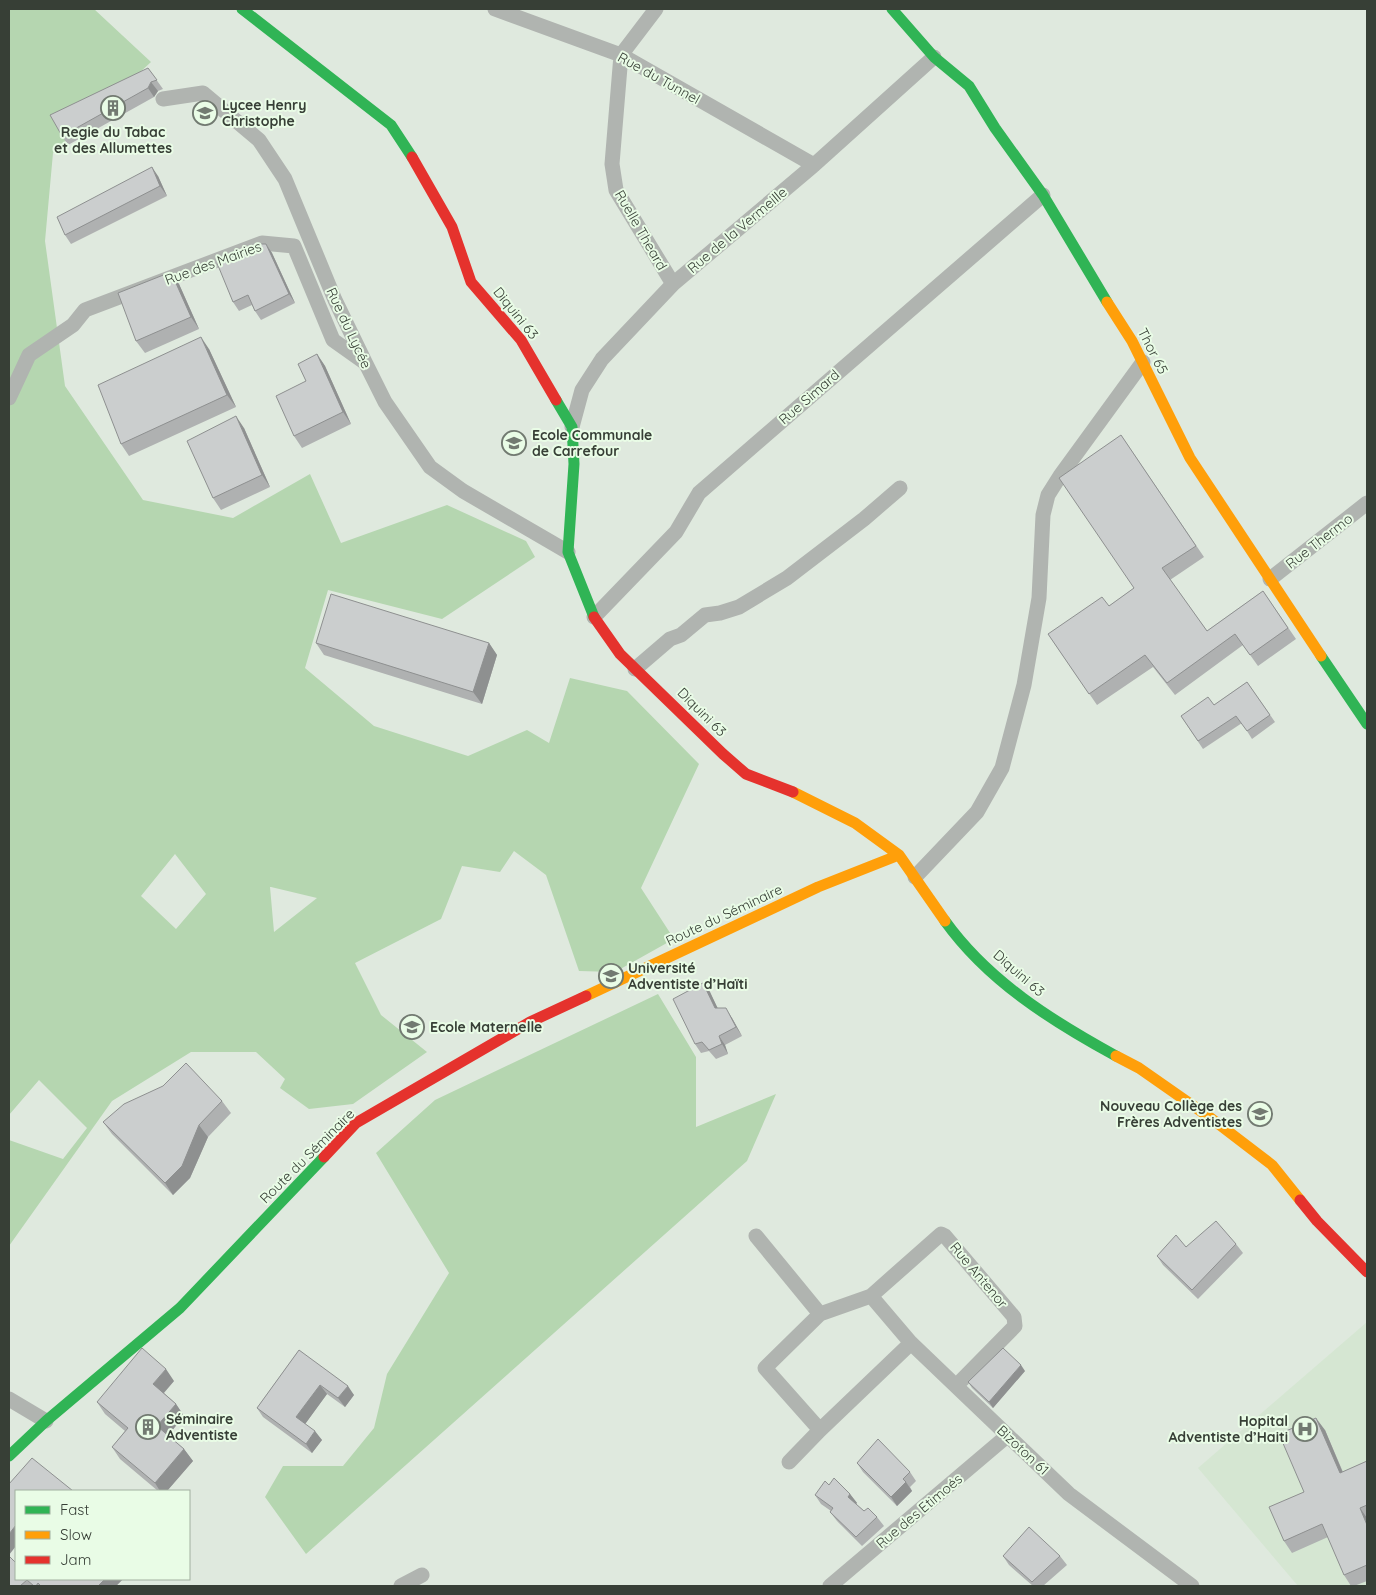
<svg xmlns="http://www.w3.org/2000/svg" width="1376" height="1595" viewBox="0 0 1376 1595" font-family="Quicksand,sans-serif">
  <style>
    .built { fill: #d5e6d2 }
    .green { fill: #b5d6b0; fill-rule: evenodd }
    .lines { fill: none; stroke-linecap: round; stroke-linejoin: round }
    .street { stroke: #b0b4b0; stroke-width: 15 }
    .fast { stroke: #30b455; stroke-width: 11 }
    .slow { stroke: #ff9f0a; stroke-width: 11 }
    .jam { stroke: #e5322d; stroke-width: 11 }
    .wall { fill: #afb1b1 }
    .shaded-wall { fill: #8e9090 }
    .building { fill: #cbcece; stroke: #8e9090 }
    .labels { text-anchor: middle; stroke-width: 4; stroke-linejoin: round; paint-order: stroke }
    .street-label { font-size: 14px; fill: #373f36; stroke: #e9fce6 }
    .poi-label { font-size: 14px; font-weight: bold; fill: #373f36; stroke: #e9fce6; text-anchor: start }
  </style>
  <rect width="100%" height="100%" fill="#dfe9de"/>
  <path class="built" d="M1367,1322V1586H1298L1198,1468Z"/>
  <path class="green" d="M9,9H94L151,62L53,153L45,241L65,386L143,500L233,518L310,474L341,543L447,505L526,541L535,557L442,619L328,590L305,668L374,726L468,756L527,730L549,743L570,678L627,691L699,764L641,888L674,939L615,972L579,971L546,875L514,851L500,872L462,866L441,919L355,963L381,1015L427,1052L353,1104L309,1109L280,1088L285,1079L256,1052H191L112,1101L9,1246V1140L63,1159L87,1128L39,1080L9,1115ZM175,854L206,894L176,929L141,896ZM270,887H271L317,898L274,932Z
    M658,994L696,1057V1127L776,1094L747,1161L306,1554L265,1497L283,1466H343L374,1428L387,1374L449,1273L376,1153L435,1100Z"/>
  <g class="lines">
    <path class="street" d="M495,9L621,55L814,165
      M656,9L621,55L612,164L616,190L673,284
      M163,99L203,93L259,140L285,179L335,300L365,362L385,402L430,467L463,491L568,552
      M9,398L29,355L73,325L85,310L262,243L294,246L333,340L364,362
      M572,427L582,390L602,359L673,284L814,165L934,57
      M1270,579L1367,503
      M594,617L676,532L699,493L1043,195
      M635,669L670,639L681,635L705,615L720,613L739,607L787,578L864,519L900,488
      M915,877L977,812L1002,768L1024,685L1039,598L1043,515L1048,495L1060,476L1143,362
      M756,1236L820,1314
      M871,1296L911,1343L1069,1494L1192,1586
      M9,1399L46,1421
      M820,1430L765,1368L820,1314L871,1296L941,1234L945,1236L1014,1317L1015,1326L956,1386
      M789,1462L820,1430L911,1343
      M401,1586L422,1575
      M830,1586L1007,1436"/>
    <path class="fast" d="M242,9L391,125L412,157
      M892,9L934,57L969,86L995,128L1043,195L1107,302
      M556,400L572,427L574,464L568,552L594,617
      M1321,656L1367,724
      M945,921C988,981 1052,1021 1116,1056
      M9,1456L46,1421L180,1308L324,1157"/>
    <path class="slow" d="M1107,302L1132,341L1190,458L1321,656
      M793,792L855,823L899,855L945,921
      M586,996L818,887L899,855
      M1116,1056L1139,1068L1212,1119L1272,1165L1300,1200"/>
    <path class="jam" d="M412,157L452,227L471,282L521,340L556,400
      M594,617L620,654L723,754L746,774L793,792
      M324,1157L356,1123L530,1022L586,996
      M1300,1200L1317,1221L1367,1272"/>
  </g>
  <path class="wall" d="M148,68L163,89L158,91L154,97L68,145L62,136Z
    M158,176L167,196L71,244L65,235Z
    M266,244L272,253L295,303L261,320L255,311L252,305L239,311L233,302Z
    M179,284L199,329L145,353L136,341Z
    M209,349L236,407L129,456L121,444Z
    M317,354L325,366L351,424L302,448L294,436L306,381Z
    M244,428L270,487L221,510L213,498Z
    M1121,435L1204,557L1170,580L1207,631L1263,591L1296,639L1258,666L1243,645L1175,695L1153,667L1097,705L1048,634L1109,606L1134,588Z
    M316,643H489L497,655L482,704L324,655Z
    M1247,682L1275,722L1252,739L1242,723L1203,749L1181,716L1214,705Z
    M703,983L710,992L717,1008L732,1018L742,1036L725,1045L728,1054L716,1059L709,1051L701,1053L695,1044Z
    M222,1101L231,1113L208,1137L190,1178L173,1195L112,1134L103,1122Z
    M1236,1244L1243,1253L1198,1299L1163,1265L1157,1256L1186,1247Z
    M299,1350L354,1395L345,1407L327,1394L305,1424L322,1440L312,1453L263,1417L257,1408Z
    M1025,1371L993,1408L972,1388L968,1382Z
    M174,1381L164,1393L176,1404L184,1416L168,1435L184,1449L193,1461L167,1491H158L120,1459L112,1447L125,1431L105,1414L97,1402Z
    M1325,1430L1343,1472L1367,1461V1581L1354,1586H1351L1344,1575L1328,1537L1292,1553L1284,1541L1304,1492Z
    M857,1463L910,1472L916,1481L910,1487L912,1491L897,1506L863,1472Z
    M829,1485L850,1494L857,1503L856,1504L864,1511L877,1517L884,1526L862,1546L837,1521L830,1512L831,1511L821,1504L815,1495Z
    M1003,1556H1060L1067,1565L1043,1586H1033L1009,1565Z
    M16,1579H123L116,1586H9Z"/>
  <path class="shaded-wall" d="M151,82L158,91L154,97L148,88Z
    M152,167L158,176L167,196L160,186Z
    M266,244L272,253L295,303L289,294Z
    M171,272L179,284L199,329L191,317Z
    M201,337L209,349L236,407L227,395Z
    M317,354L325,366L351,424L343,412Z
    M236,416L244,428L270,487L262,475Z
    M489,643L497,655L482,704L473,692Z
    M703,983L710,992L722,1017L715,1008Z
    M726,1008L732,1018L742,1036L736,1027Z
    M719,1036L725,1045L728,1054L722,1044Z
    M199,1125L208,1137L190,1178L173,1195L165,1183Z
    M1021,1365L1025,1371L993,1408L989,1402Z
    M166,1369L174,1381L161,1396L153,1384Z
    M320,1385L327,1394L303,1427L296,1417Z
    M348,1386L354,1395L345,1407L338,1398Z
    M176,1404L184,1416L166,1438L157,1426Z
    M1316,1418L1325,1430L1348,1485L1340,1473Z
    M315,1431L322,1440L312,1453L306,1444Z
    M184,1449L193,1461L167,1491H160L155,1483Z
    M906,1482L912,1491L897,1506L891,1497Z
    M850,1494L857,1503L854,1506L848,1497Z
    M1360,1508L1367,1518V1525Z
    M16,1525V1546L9,1555V1534Z
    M105,1579H123L116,1586H98Z"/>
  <path class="building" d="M148,68L157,80L151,82L148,88L62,136L50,115Z
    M152,167L160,186L65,235L57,217Z
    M261,244H266L289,294L255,311L248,295L233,302L217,263Z
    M171,272L191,317L136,341L118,293Z
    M201,337L227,395L121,444L98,385Z
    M317,354L343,412L294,436L276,396L306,381L298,364Z
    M236,416L262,475L213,498L187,441Z
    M1121,435L1196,546L1162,568L1207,631L1263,591L1288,628L1250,655L1235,634L1167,683L1145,655L1089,694L1048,634L1102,597L1109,606L1134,588L1059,478Z
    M331,594L489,643L473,692L316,643Z
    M1247,682L1270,715L1247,731L1236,716L1198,741L1181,716L1208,697L1214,705Z
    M703,983L715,1008H726L736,1027L719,1036L722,1044L709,1050L702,1042L695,1044L673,999Z
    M186,1063L222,1101L199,1125L182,1166L165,1183L103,1122L124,1104L163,1086Z
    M1216,1221L1236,1244L1192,1290L1157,1256L1176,1235L1186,1247Z
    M142,1348L166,1369L153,1384L176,1404L157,1426L184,1449L155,1483L112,1447L128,1428L97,1402Z
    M1003,1348L1021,1365L989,1402L968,1382Z
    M299,1350L348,1386L338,1398L320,1385L296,1417L315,1431L306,1444L257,1408Z
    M1316,1418L1340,1473L1367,1461V1505L1360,1508L1367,1525V1565L1344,1575L1322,1524L1284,1541L1269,1507L1304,1492L1279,1434Z
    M878,1439L910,1472L903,1479L906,1482L891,1497L857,1463Z
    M32,1458L73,1491H16V1525L9,1534V1484Z
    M834,1478L850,1494L848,1497L864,1511L868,1508L877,1517L856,1537L830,1512L833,1508L815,1495L825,1481L829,1485Z
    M1029,1527L1060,1556L1032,1582L1003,1556Z
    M9,1556L16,1563V1579H105L98,1586H41L38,1583L36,1586H34L27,1580L20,1586H9Z"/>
  <defs>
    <symbol id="building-ring" viewBox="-11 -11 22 22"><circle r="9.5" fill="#e9fce6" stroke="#727a71" stroke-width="1.5"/><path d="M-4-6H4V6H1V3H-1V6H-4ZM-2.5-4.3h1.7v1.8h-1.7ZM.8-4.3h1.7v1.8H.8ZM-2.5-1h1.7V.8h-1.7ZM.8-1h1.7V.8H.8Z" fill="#727a71"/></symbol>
    <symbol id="school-ring" viewBox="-11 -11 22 22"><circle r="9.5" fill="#e9fce6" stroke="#727a71" stroke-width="1.5"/><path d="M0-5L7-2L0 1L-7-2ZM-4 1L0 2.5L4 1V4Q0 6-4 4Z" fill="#727a71"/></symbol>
    <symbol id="hospital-ring" viewBox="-11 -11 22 22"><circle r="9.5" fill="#e9fce6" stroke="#727a71" stroke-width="1.5"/><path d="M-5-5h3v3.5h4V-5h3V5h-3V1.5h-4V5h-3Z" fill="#727a71"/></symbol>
  </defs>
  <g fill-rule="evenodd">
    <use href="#building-ring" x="99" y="94" width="28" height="28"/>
    <use href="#school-ring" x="191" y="99" width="28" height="28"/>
    <use href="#school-ring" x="500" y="429" width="28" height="28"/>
    <use href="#school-ring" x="597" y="962" width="28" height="28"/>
    <use href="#school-ring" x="398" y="1013" width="28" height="28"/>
    <use href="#school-ring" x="1246" y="1100" width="28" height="28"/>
    <use href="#building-ring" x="134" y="1413" width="28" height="28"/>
    <use href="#hospital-ring" x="1291" y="1415" width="28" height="28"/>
  </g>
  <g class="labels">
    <g class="street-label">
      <text transform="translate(659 78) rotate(29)" y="5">Rue du Tunnel</text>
      <text transform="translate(641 230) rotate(60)" y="5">Ruelle Theard</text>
      <text transform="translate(737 230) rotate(-40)" y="5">Rue de la Vermeille</text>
      <text transform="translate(213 263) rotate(-20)" y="5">Rue des Mairies</text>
      <text transform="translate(516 313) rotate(51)" y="5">Diquini 63</text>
      <text transform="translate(349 328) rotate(65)" y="5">Rue du Lycée</text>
      <text transform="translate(1153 351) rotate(63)" y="5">Thor 65</text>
      <text transform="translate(809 397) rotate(-41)" y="5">Rue Simard</text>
      <text transform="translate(1319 541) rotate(-38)" y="5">Rue Thermo</text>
      <text transform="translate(702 712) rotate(45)" y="5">Diquini 63</text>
      <text transform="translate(724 915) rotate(-25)" y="5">Route du Séminaire</text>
      <text transform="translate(1019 973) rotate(41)" y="5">Diquini 63</text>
      <text transform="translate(307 1156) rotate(-45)" y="5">Route du Séminaire</text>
      <text transform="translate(979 1275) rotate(50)" y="5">Rue Antenor</text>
      <text transform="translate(1023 1450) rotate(43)" y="5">Bizoton 61</text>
      <text transform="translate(919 1511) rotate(-40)" y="5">Rue des Etimoés</text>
    </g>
    <g class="poi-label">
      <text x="222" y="110">Lycee Henry<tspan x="222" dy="16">Christophe</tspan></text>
      <text x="113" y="137" text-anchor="middle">Regie du Tabac<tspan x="113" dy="16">et des Allumettes</tspan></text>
      <text x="532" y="440">Ecole Communale<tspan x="532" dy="16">de Carrefour</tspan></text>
      <text x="628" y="973">Université<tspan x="628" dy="16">Adventiste d’Haïti</tspan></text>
      <text x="430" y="1032">Ecole Maternelle</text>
      <text x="1242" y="1111" text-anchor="end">Nouveau Collège des<tspan x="1242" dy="16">Frères Adventistes</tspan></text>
      <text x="166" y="1424">Séminaire<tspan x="166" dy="16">Adventiste</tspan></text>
      <text x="1288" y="1426" text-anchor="end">Hopital<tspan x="1288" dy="16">Adventiste d’Haiti</tspan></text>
    </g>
  </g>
  <rect width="1376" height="1595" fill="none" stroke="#373f36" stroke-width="20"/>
  <rect x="15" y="1490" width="175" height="90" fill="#e9fce6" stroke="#a2b0a0"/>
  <rect x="25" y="1506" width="25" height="8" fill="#30b455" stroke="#a2b0a0"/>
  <text x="60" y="1515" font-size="15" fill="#373f36">Fast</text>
  <rect x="25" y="1531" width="25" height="8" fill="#ff9f0a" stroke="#a2b0a0"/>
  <text x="60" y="1540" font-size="15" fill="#373f36">Slow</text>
  <rect x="25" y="1556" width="25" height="8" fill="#e5322d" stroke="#a2b0a0"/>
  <text x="60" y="1565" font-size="15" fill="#373f36">Jam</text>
</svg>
